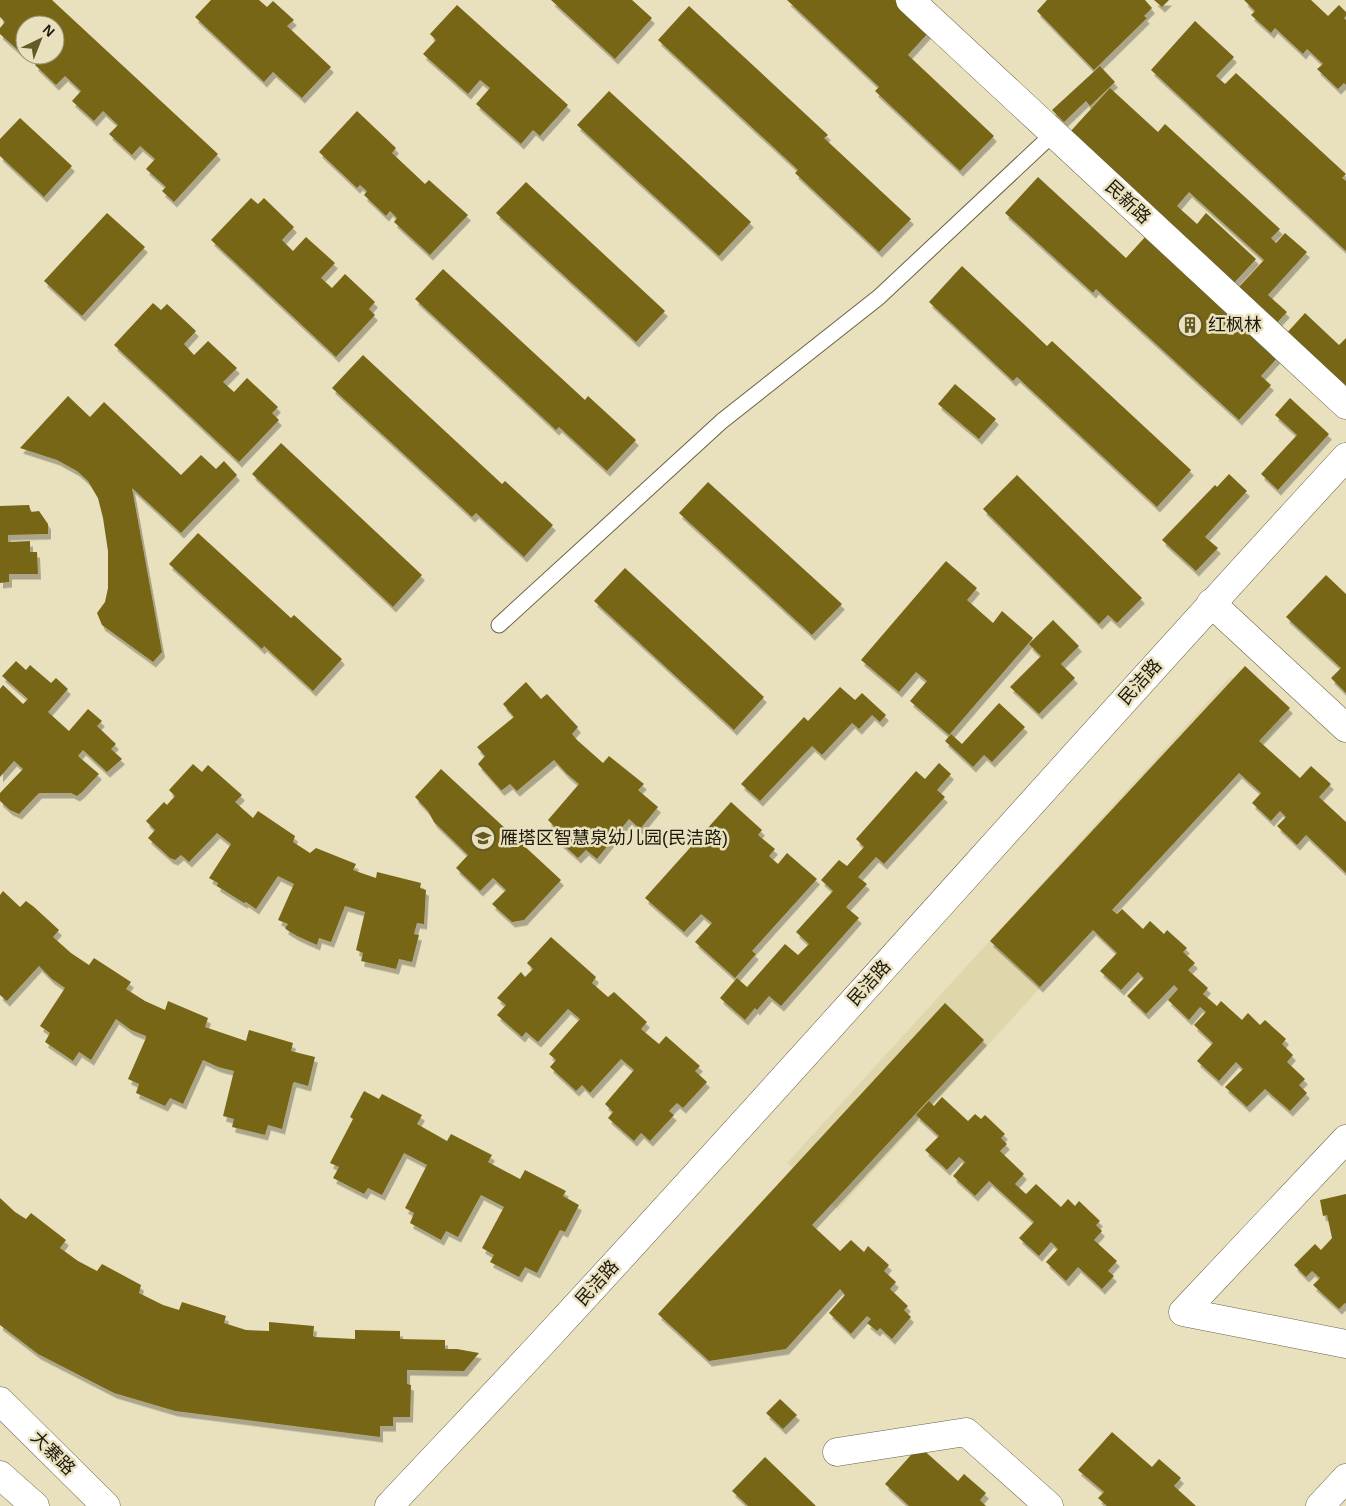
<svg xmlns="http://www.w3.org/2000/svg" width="1346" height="1506" viewBox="0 0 1346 1506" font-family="Helvetica,'Noto Sans SC',sans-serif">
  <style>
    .built { fill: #e0d6ab }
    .building { fill: #766617; filter: url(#shadow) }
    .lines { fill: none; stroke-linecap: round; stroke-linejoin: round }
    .service-casing { stroke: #696242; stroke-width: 17 }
    .minor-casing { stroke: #696242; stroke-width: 29 }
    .tertiary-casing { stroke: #696242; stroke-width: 29 }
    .secondary-casing { stroke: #696242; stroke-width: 29 }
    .service { stroke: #fff; stroke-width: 15 }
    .minor { stroke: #fff; stroke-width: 28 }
    .tertiary { stroke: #fff; stroke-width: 28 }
    .secondary { stroke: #fff; stroke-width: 28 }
    .labels { text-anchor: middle; stroke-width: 5; stroke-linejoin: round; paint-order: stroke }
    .street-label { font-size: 18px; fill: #1c180c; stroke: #e9e1be }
    .poi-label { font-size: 18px; fill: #1c180c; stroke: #e9e1be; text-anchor: start }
  </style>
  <defs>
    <filter id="shadow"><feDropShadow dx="3" dy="5.5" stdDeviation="0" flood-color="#0004"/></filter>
  </defs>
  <rect width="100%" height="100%" fill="#e9e1be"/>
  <path class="built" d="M1231,676L1282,722L838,1210L787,1163Z"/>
  <path class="building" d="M0,0H52L218,154L174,202L162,191L166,187L146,169L155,159L140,146L132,155L109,134L118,125L103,111L94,121L72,101L81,91L65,76L56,85L35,65L44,55H55V25H25V46L20,52L0,34V28L5,22L0,17Z
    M211,0H259L267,7L273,1L294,20L287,26L331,67L302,98L273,72L264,82L195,17Z
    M551,0H632L652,18L615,59Z
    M787,0H895L929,32L908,55L994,136L960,171L875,91L879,87Z
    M1047,0H1145L1152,8L1144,16L1147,18L1094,70L1037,11Z
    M1154,0H1169L1162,7Z
    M1244,0H1311L1328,16L1339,5L1346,12V16L1344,18L1346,20V85L1344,83L1338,89L1317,69L1323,64L1307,49L1303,54L1275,28L1271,33L1251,15L1255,11Z
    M457,5L568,105L540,136L533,130L521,144L476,104L490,88L480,80L468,94L423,54L436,40L430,34Z
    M689,6L828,135L824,138L911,219L879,252L795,173L798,170L658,40Z
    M1195,21L1234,57L1216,76L1225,84L1236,73L1346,174L1342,178L1346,181V251L1151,70Z
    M1100,66L1115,82L1090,106L1086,101L1064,122L1052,110Z
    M1110,88L1158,132L1165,124L1280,229L1271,238L1276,243L1285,233L1307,252L1268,295L1287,312L1274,326L1239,287L1264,260L1189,192L1177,206L1197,224L1206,213L1256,259L1234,283L1070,132Z
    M609,91L751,222L719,256L577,125Z
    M357,111L396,148L392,153L425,184L429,180L468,215L430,255L394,222L397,218L390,211L386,216L364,195L367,191L360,185L357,188L319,152Z
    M20,118L72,166L44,197L0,156V139Z
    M1038,177L1126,258L1146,236L1278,357L1261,376L1271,385L1239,420L1096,289L1093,293L1005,213Z
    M526,182L665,311L636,342L496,213Z
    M251,198L258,204L264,198L294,227L282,240L293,251L306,237L335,263L321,278L332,288L345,274L375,302L369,309L375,315L336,357L211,240Z
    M107,213L145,247L82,316L44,281Z
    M962,266L1047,346L1052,341L1191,470L1157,507L1017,377L1013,381L929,302Z
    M443,269L585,400L588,396L636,440L607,471L559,427L556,430L415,299Z
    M153,303L161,310L167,304L196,331L184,344L194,355L208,341L237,368L223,382L234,392L247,378L278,407L272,413L279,420L239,462L114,345Z
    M1305,313L1339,345L1346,338V393L1285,335Z
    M363,355L502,484L505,481L553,525L524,557L476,513L472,517L332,388Z
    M955,384L996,419L979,439L938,404Z
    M68,396L90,417L104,402L181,475L201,455L216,469L224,461L237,475L181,533L132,488L162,652L153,662L102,625L97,613L105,602L108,588V551L103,518L98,498L88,481L77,471L57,460L20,448Z
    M1290,398L1329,434L1278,490L1261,474L1297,435L1275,415Z
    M281,443L422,575L393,607L252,474Z
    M1229,474L1247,491L1205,537L1218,548L1196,571L1162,540L1215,485L1217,487Z
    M1017,475L1142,598L1117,623L1108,615L1099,624L983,509Z
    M708,482L842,604L812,635L679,513Z
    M29,505L31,512L39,511L48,524V534L8,535V542L30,541V552H37L38,574H9V582L0,583V506Z
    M198,533L291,618L294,615L342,659L313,691L264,646L262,649L169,564Z
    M946,561L977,588L967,600L993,623L1002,611L1033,638L949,735L910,701L927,681L916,672L899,692L861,660Z
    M625,568L764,697L734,730L594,601Z
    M1326,575L1346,594V693L1331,678L1341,668L1286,617Z
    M1053,620L1079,646L1061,664L1075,678L1039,714L1010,687L1041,656L1029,644Z
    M16,661L26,670L30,665L51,683L56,678L68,689L48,712L69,731L88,709L102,721L97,726L116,744L111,749L122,759L107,772L83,750L78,756L99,774L82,792L77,796L71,793H39L19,814L10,810L0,801V793L23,769L14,761L0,777V689L3,685L23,704L28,699L2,676Z
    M1245,666L1290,708L1259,741L1300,778L1311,766L1331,784L1319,797L1346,822V873L1306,835L1297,845L1277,826L1286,817L1280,811L1271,821L1252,803L1261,793L1239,773L1112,910L1117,914L1122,909L1143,929L1150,921L1164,934L1167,930L1187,948L1183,952L1195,963L1188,970L1208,988L1203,994L1217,1006L1221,1001L1242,1020L1248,1013L1260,1025L1265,1020L1286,1039L1282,1044L1293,1055L1287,1062L1305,1079L1299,1085L1307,1093L1290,1111L1265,1089L1247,1107L1225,1087L1243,1069L1236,1062L1219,1081L1197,1061L1213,1043L1194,1025L1206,1012L1200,1007L1189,1020L1168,1000L1178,989L1174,985L1146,1014L1127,996L1144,978L1138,972L1121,990L1100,971L1117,953L1093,930L1040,987L990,941Z
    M526,682L541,699L547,694L578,727L572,734L577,740L603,763L609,756L644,784L638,790L658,807L640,829L629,819L597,859L586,850L578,858L552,835L557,829L548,820L579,784L567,774L554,760L517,791L510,784L502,790H501L478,764L485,756L477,747L514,717L503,704Z
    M840,687L855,700L862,693L886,715L880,722L872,715L859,729L852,723L822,755L812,746L760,801L741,784L804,717L808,721Z
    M999,703L1025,727L992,762L984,755L973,767L945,741L951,734L962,744Z
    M939,763L951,774L937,790L945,797L884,864L876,857L858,877L867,884L846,907L859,918L781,1006L769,996L757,1010L755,1008L745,1020L720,998L737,978L747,987L785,944L798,955L809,944L796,932L833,891L821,880L839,860L847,866L864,847L856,839L916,771L925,779Z
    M193,764L202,772L208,765L242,795L235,802L245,811L253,818L258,811L295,836L293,842L310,853L316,848L356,864L353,870L367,875L376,878L377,872L421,883L420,888L426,890L424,924L417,923L414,934L419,935L412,962L399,959L396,969L361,961L363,953L356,950L365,912L345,906L331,942L319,938L317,945L297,936L287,930L285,928L288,924L278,920L294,884L278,876L256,909L246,902L244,903L217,886L218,883L209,878L231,844L217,833L189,862L181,855L175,860L170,858L148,838L155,830L146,821L164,802L167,805L175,796L169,790Z
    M441,769L561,880L524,920L512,922L492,904L506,890L493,878L480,891L456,868L468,855L434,822L428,811L415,797Z
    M731,802L762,830L758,835L775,849L769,856L778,864L787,853L817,879L752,951L756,954L735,978L695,942L712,923L701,914L684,932L645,898Z
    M3,891L20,907L26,901L34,907L59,930L53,937L71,953L89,965L94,958L131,982L126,989L145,1001L165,1010L168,1001L208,1018L205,1027L246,1041L249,1030L293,1043L291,1051L315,1057L308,1086L294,1082L293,1083L282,1129L268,1125L265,1135L232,1127L234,1119L223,1116L234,1071L218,1067L203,1060L183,1104L170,1098L165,1106L136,1093L139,1084L128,1079L146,1038V1036L131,1030L116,1019L91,1060L79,1052L73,1061L45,1042L50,1033L40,1026L65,988L52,979L39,966L7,1001L0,995V895Z
    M551,937L596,977L592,983L608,997L614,992L647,1022L641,1029L659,1044L666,1036L700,1066L695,1071L707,1082L683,1108L677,1103L669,1111L674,1115L650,1141L641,1133L634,1141L608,1118L613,1112L605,1104L634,1070L621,1059L590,1093L582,1085L576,1091L550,1067L556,1060L549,1054L580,1019L568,1009L538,1042L526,1032L522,1037L497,1015L506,1005L497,998L521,972L525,977L533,969L527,963Z
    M945,1003L984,1040L812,1225L840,1251L851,1240L864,1252L868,1246L889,1265L884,1271L896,1282L890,1289L908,1306L904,1310L911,1317L892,1339L880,1328L877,1331L867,1323L871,1319L867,1316L851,1334L829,1313L845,1295L840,1289L786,1349L709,1361L658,1314Z
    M364,1091L379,1099L382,1094L422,1115L417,1124L447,1141L451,1134L492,1155L488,1162L520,1179L525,1170L566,1191L563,1196L579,1205L565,1232L560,1230L537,1273L525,1267L519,1277L490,1262L494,1255L482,1248L504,1207L481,1195L458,1237L446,1231L441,1240L410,1223L414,1213L405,1208L427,1165L404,1153L382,1195L368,1188L364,1194L333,1178L339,1167L330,1163L353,1119L350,1117Z
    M942,1097L968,1121L975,1114L981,1119L985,1115L1005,1134L1001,1138L1007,1144L1000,1151L1024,1174L1015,1184L1026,1194L1036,1184L1061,1207L1068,1199L1075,1206L1079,1201L1100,1221L1096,1225L1102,1231L1094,1240L1117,1261L1108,1271L1114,1276L1102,1289L1078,1267L1066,1281L1046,1262L1058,1249L1051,1242L1039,1256L1019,1238L1034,1222L989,1181L975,1196L953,1176L965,1162L959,1157L947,1170L925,1150L939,1136L916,1115L929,1101L934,1106Z
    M1346,1194V1304L1345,1303L1339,1309L1313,1285L1320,1278L1312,1271L1306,1277L1294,1265L1315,1244L1321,1250L1332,1238L1327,1215L1323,1216L1320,1200Z
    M0,1198L15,1212L26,1219L31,1213L66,1240L60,1248L78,1261L97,1271L102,1264L141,1285L139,1293L163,1305L179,1310L182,1302L226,1316L224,1323L246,1330L269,1331V1322L314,1326L313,1336L315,1337L355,1339V1330L400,1331V1339L445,1340V1349H457L479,1353L464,1371L407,1370V1384L411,1385L410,1417H393V1426H380V1437L175,1411L114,1393L38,1354L0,1325Z
    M780,1399L797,1415L783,1429L766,1413Z
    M1112,1432L1152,1467L1159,1459L1181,1478L1174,1486L1196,1506H1107L1098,1498L1104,1492L1078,1470Z
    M919,1446L958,1481L964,1474L986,1493L980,1500L986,1506H909L885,1484Z
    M765,1457L816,1506H748L732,1491Z"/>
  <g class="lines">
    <defs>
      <path id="service" d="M499,625L722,421L879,297L1054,133"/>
      <path id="minor" d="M910,0L1346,405
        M1211,603L1346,728
        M1183,1312L1346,1139
        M1183,1312L1346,1344
        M837,1452L966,1432L1049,1506
        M1320,1506L1346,1478"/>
      <path id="tertiary" d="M389,1506C444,1447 500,1389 555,1329C821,1041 1080,746 1346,457"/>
      <path id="secondary" d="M0,1401L106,1506
        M0,1475L35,1506"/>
    </defs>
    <use href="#service" class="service-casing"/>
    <use href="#minor" class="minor-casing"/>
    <use href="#tertiary" class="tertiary-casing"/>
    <use href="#secondary" class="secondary-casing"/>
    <use href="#service" class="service"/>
    <use href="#minor" class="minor"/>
    <use href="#tertiary" class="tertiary"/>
    <use href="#secondary" class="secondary"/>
  </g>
  <defs>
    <symbol id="building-ring" viewBox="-11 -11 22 22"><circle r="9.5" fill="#e9e1be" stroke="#655926" stroke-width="1.5"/><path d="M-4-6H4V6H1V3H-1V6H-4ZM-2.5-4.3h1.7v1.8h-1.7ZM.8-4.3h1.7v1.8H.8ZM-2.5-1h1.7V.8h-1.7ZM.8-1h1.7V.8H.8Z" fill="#655926"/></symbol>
    <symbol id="school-ring" viewBox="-11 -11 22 22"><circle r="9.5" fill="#e9e1be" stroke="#655926" stroke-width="1.5"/><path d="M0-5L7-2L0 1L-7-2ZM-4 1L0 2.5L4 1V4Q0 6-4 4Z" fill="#655926"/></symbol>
  </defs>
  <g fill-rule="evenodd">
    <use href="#building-ring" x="1176" y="311" width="28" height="28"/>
    <use href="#school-ring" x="469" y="824" width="28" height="28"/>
  </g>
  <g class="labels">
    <g class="street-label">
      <text transform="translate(1128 202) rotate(43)" y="6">民新路</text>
      <text transform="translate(1140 682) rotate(-48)" y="6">民洁路</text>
      <text transform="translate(869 983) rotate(-48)" y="6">民洁路</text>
      <text transform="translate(597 1283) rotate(-48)" y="6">民洁路</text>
      <text transform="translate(53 1453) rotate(45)" y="6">大寨路</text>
    </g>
    <g class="poi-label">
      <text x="1208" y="331">红枫林</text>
      <text x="500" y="844">雁塔区智慧泉幼儿园(民洁路)</text>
    </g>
  </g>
  <g transform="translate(40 40) rotate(43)"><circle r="24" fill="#e9e1be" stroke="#979177"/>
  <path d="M0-4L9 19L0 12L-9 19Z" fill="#655926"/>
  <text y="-8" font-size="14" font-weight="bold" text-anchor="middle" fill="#1c180c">N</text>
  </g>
</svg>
